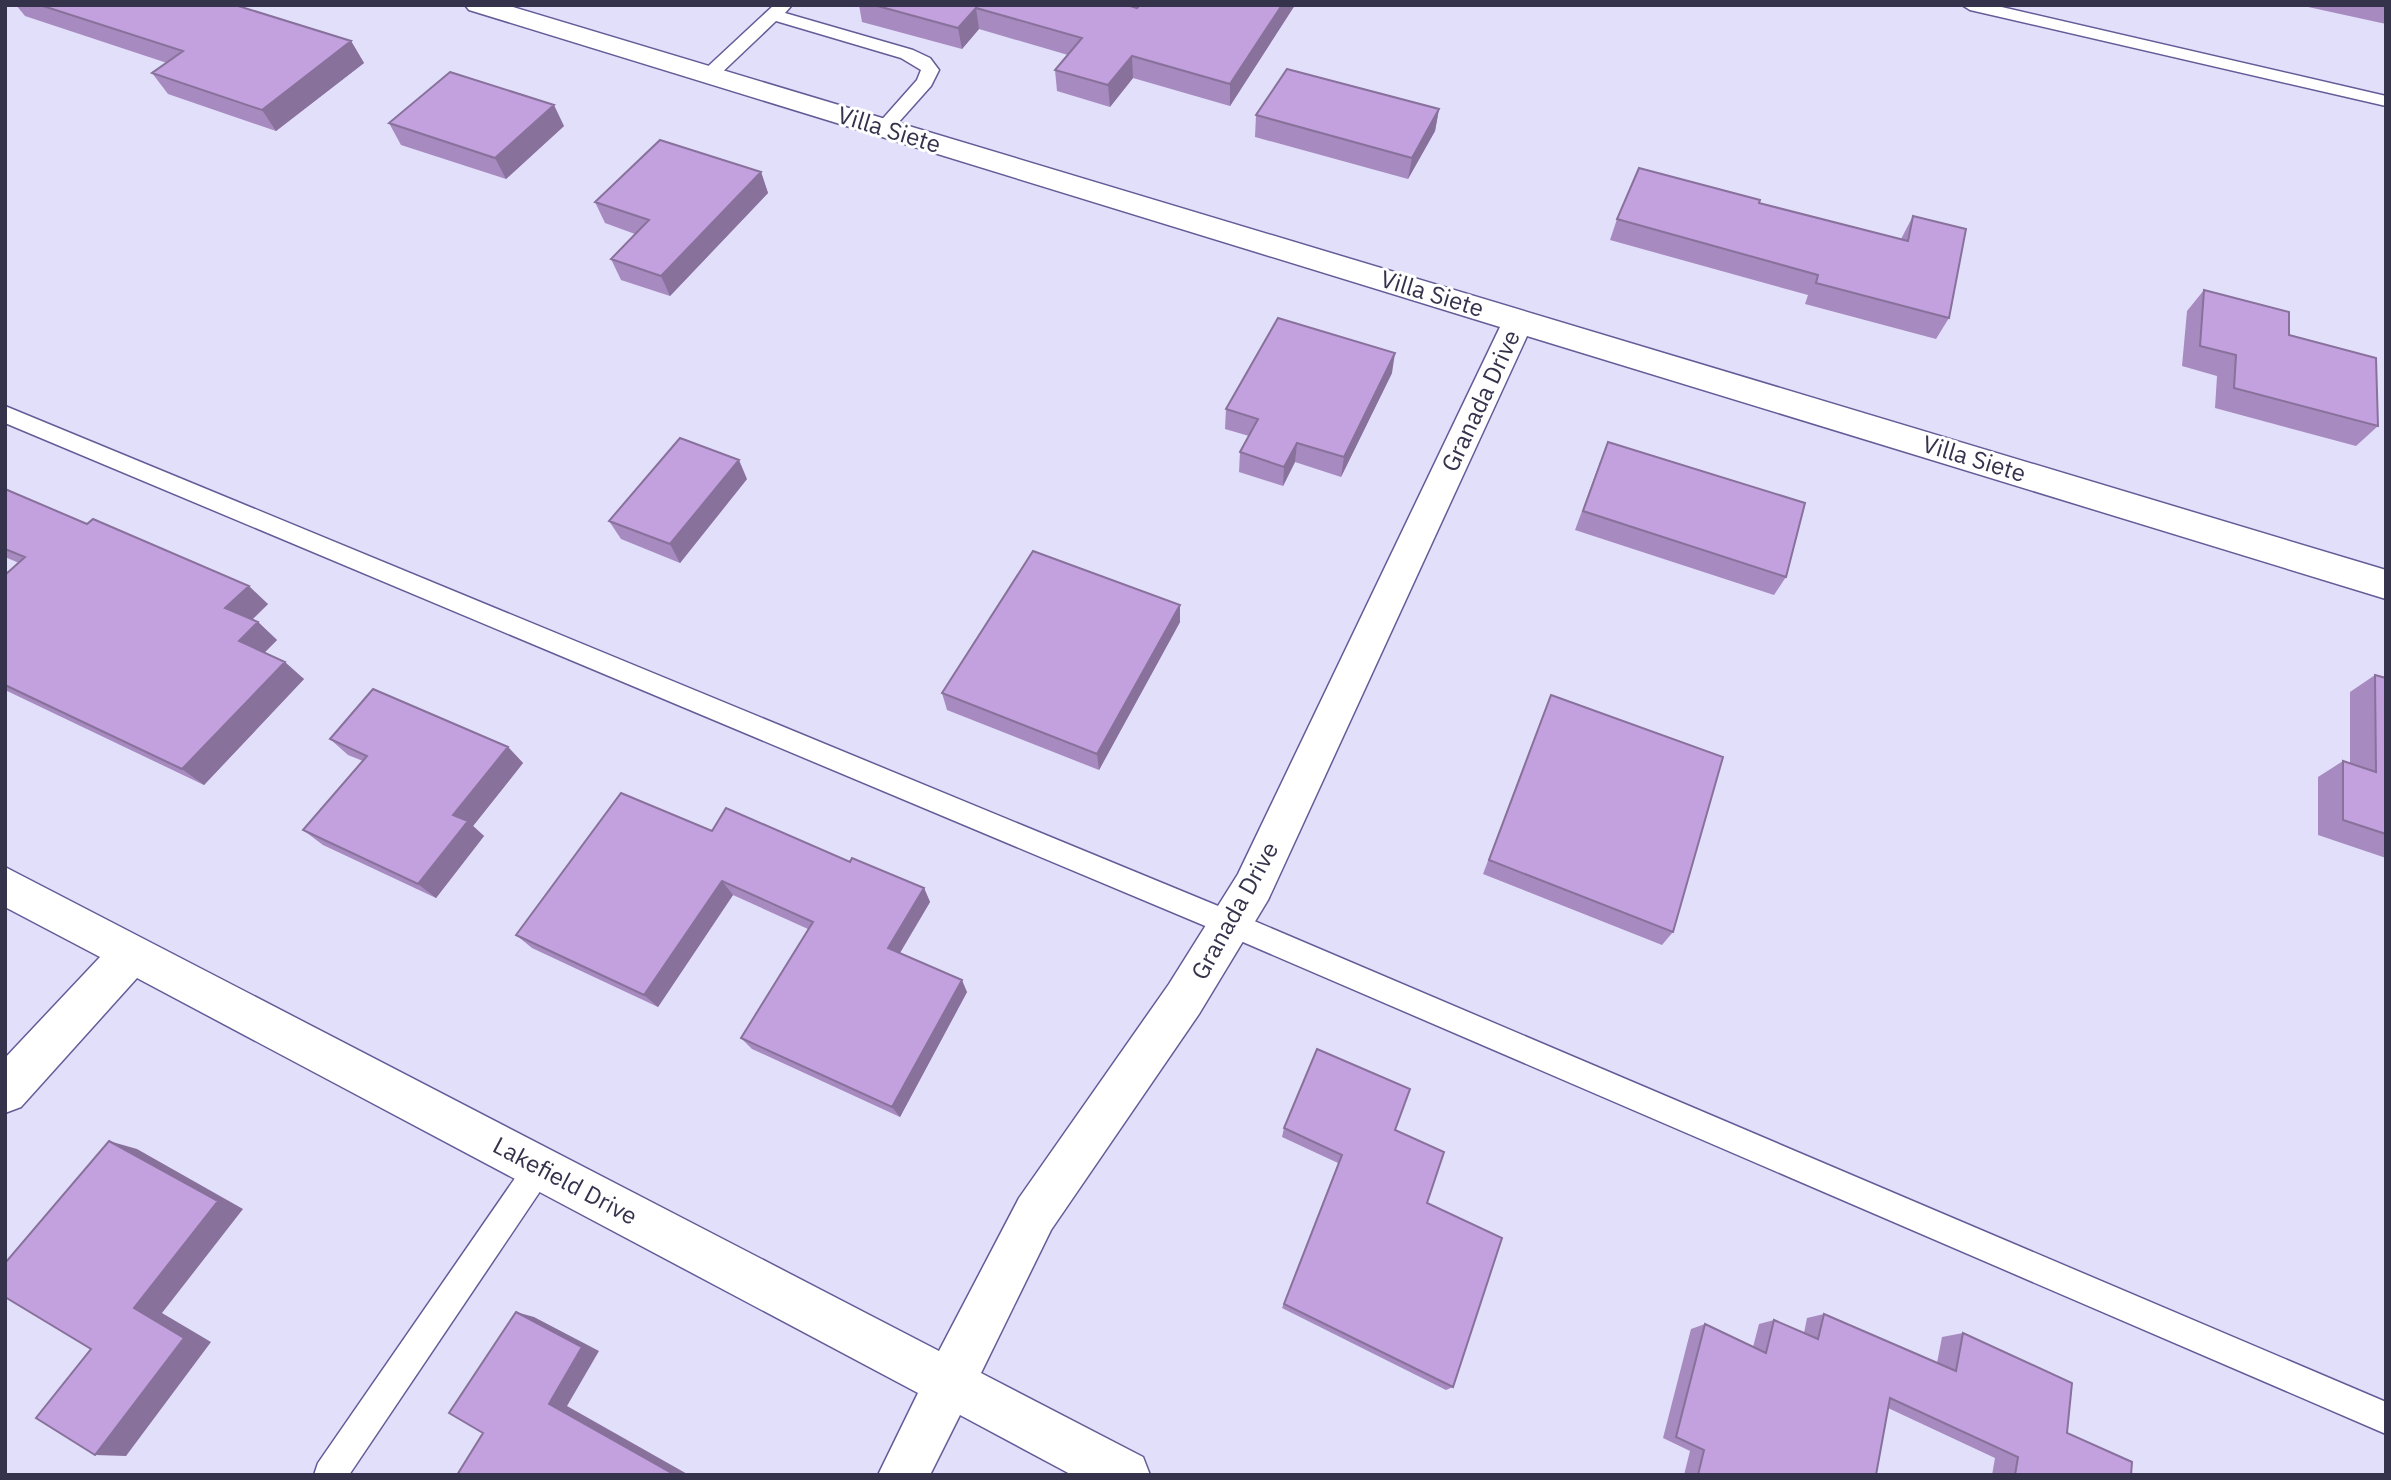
<svg xmlns="http://www.w3.org/2000/svg" width="2391" height="1480" viewBox="0 0 2391 1480" font-family="'IBM Plex Sans',sans-serif">
  <style>
    .lines { fill: none; stroke-linecap: round; stroke-linejoin: round }
    .lane-casing { stroke: #645c97; stroke-width: 3 }
    .street-casing { stroke: #645c97; stroke-width: 3 }
    .lane { fill: #fff; fill-rule: evenodd }
    .street { fill: #fff; fill-rule: evenodd }
    .wall { fill: #a78abf }
    .shaded-wall { fill: #88719b }
    .building { fill: #c2a1de; stroke: #88719b; stroke-width: 2 }
    .labels { text-anchor: middle; stroke-width: 6; stroke-linejoin: round; paint-order: stroke }
    .street-label { font-size: 24px; fill: #35324c; stroke: #fff }
  </style>
  <rect width="100%" height="100%" fill="#e2dffb"/>
  <g class="lines">
    <defs>
      <path id="lane" d="M774,5H792L785,13L913,50L930,58L939,70L931,86L890,132H878L875,128L878,124L917,80L921,70L901,58L776,21L715,79H703L700,75L703,71Z
        M1962,5H1993L2386,96V106L1970,10Z
        M5,406L1240,915L2386,1402V1434L1222,933L5,423Z
        M539,1153L549,1158L554,1168L549,1178L349,1475H314L318,1463L529,1158Z"/>
      <path id="street" d="M465,5H506L2386,570V599L1527,336L1268,900L1199,1014L1051,1230L981,1373L1143,1457L1150,1475H1072L960,1415L930,1475H878L918,1393L137,978L21,1107L5,1113V1058L100,957L5,907V867L939,1351L1019,1198L1169,984L1238,874L1500,327L469,10Z"/>
    </defs>
    <use href="#lane" class="lane-casing"/>
    <use href="#street" class="street-casing"/>
    <use href="#lane" class="lane"/>
    <use href="#street" class="street"/>
  </g>
  <path class="wall" d="M16,5H235L351,41L364,63L276,131L168,94L152,73L167,63L25,16Z
    M859,5H1127L1137,8L1295,5L1230,106L1133,78L1110,107L1057,91L1055,70L1068,55L979,29L962,49L862,22Z
    M2299,5H2386V24Z
    M1439,109L1435,131L1408,179L1255,137L1256,115Z
    M389,123L564,126L506,179L401,145Z
    M761,172L768,193L670,296L621,280L611,259L635,234L605,223L595,202Z
    M1759,203L1901,239L1913,216L1949,318L1936,339L1805,304L1808,295L1610,240L1617,219Z
    M2204,290L2289,335L2378,426L2356,446L2215,408L2217,376L2182,366L2187,311Z
    M1392,373L1341,477L1295,462L1283,486L1239,472L1240,452L1249,436L1225,429L1226,409Z
    M1600,462L1786,577L1774,595L1575,530Z
    M747,479L680,563L621,539L609,521Z
    M5,489L268,604L252,620L258,622L277,640L265,652L304,679L204,785L5,690V575L19,563L5,557Z
    M1180,605V622L1099,770L947,710L942,693Z
    M2375,675L2386,678V858L2318,835V777L2343,761L2350,763V692Z
    M1551,695L1673,932L1662,945L1483,874L1544,712Z
    M330,739L508,747L523,763L473,826L484,836L436,898L323,845L303,830L363,761L348,755Z
    M712,831L850,862L924,888L930,902L900,953L967,992L900,1117L752,1049L741,1038L808,929L733,895L658,1007L532,948L516,935Z
    M1284,1128L1395,1130L1453,1387L1446,1390L1282,1308L1338,1163L1282,1137Z
    M1824,1314L1937,1363L1942,1337L1963,1333L2067,1433L2131,1475H1992L1995,1458L1888,1408L1876,1475H1684L1690,1451L1663,1438L1691,1329L1705,1324L1753,1347L1759,1324L1774,1320L1804,1333L1807,1318Z"/>
  <path class="shaded-wall" d="M1282,5H1295L1230,106V84Z
    M976,8L979,29L962,49L958,28Z
    M351,41L364,63L276,131L262,110Z
    M1132,56L1133,78L1110,107L1108,85Z
    M554,105L564,126L506,179L495,158Z
    M1439,109L1435,131L1408,179L1412,158Z
    M761,172L768,193L670,296L661,276Z
    M1395,353L1392,373L1341,477L1344,457Z
    M1297,443L1295,462L1283,486L1284,467Z
    M739,460L747,479L680,563L670,544Z
    M249,586L268,604L245,626L225,608Z
    M1180,605V622L1099,770L1097,754Z
    M258,622L277,640L259,658L239,641Z
    M285,662L304,679L204,785L182,769Z
    M508,747L523,763L473,826L484,836L436,898L418,884L453,815Z
    M722,881L733,895L658,1007L644,995Z
    M924,888L930,902L895,961L888,948Z
    M962,980L967,992L900,1117L892,1107Z
    M109,1141L137,1149L243,1209L162,1313L211,1342L126,1456L95,1455L134,1308Z
    M516,1312L534,1317L599,1351L567,1406L689,1475H675L549,1404Z"/>
  <path class="building" d="M40,5H235L351,41L262,110L152,73L183,51Z
    M874,5H1127L1137,8L1140,5H1282L1230,84L1132,56L1108,85L1055,70L1082,38L976,8L958,28Z
    M1287,69L1439,109L1412,158L1256,115Z
    M450,72L554,105L495,158L389,123Z
    M660,140L761,172L661,276L611,259L649,220L595,202Z
    M1639,168L1760,200L1759,203L1908,241L1913,216L1966,229L1949,318L1816,283L1818,275L1617,219Z
    M2204,290L2289,312V335L2376,358L2378,426L2234,388L2236,355L2200,346Z
    M1278,318L1395,353L1344,457L1297,443L1284,467L1240,452L1258,419L1226,409Z
    M680,438L739,460L670,544L609,521Z
    M1608,442L1805,503L1786,577L1583,511Z
    M5,489L87,524L93,519L249,586L225,608L258,622L239,641L285,662L182,769L5,685V575L25,557L5,549Z
    M1033,551L1180,605L1097,754L942,693Z
    M2375,675L2386,678V834L2343,820V761L2376,772Z
    M373,689L508,747L453,815L468,821L418,884L303,830L367,756L330,739Z
    M1551,695L1723,757L1673,932L1489,860Z
    M621,793L712,831L726,808L850,862L852,858L924,888L888,948L962,980L892,1107L741,1038L813,922L722,881L644,995L516,935Z
    M1317,1049L1410,1089L1395,1130L1444,1152L1427,1203L1502,1238L1453,1387L1284,1304L1342,1155L1284,1128Z
    M109,1141L218,1201L134,1308L184,1338L95,1455L36,1418L91,1349L5,1297V1263Z
    M516,1312L582,1347L549,1404L675,1475H457L483,1433L449,1413Z
    M1824,1314L1956,1371L1963,1333L2072,1383L2067,1433L2132,1462L2131,1475H2015L2018,1457L1890,1398L1876,1475H1698L1704,1450L1676,1437L1705,1324L1766,1353L1774,1320L1818,1339Z"/>
  <g class="labels">
    <g class="street-label">
      <text transform="translate(889 130) rotate(17)" y="8">Villa Siete</text>
      <text transform="translate(1432 294) rotate(17)" y="8">Villa Siete</text>
      <text transform="translate(1481 401) rotate(-65)" y="8">Granada Drive</text>
      <text transform="translate(1974 459) rotate(17)" y="8">Villa Siete</text>
      <text transform="translate(1235 911) rotate(-61)" y="8">Granada Drive</text>
      <text transform="translate(565 1181) rotate(28)" y="8">Lakefield Drive</text>
    </g>
  </g>
  <rect width="2391" height="1480" fill="none" stroke="#35324c" stroke-width="14"/>
</svg>
